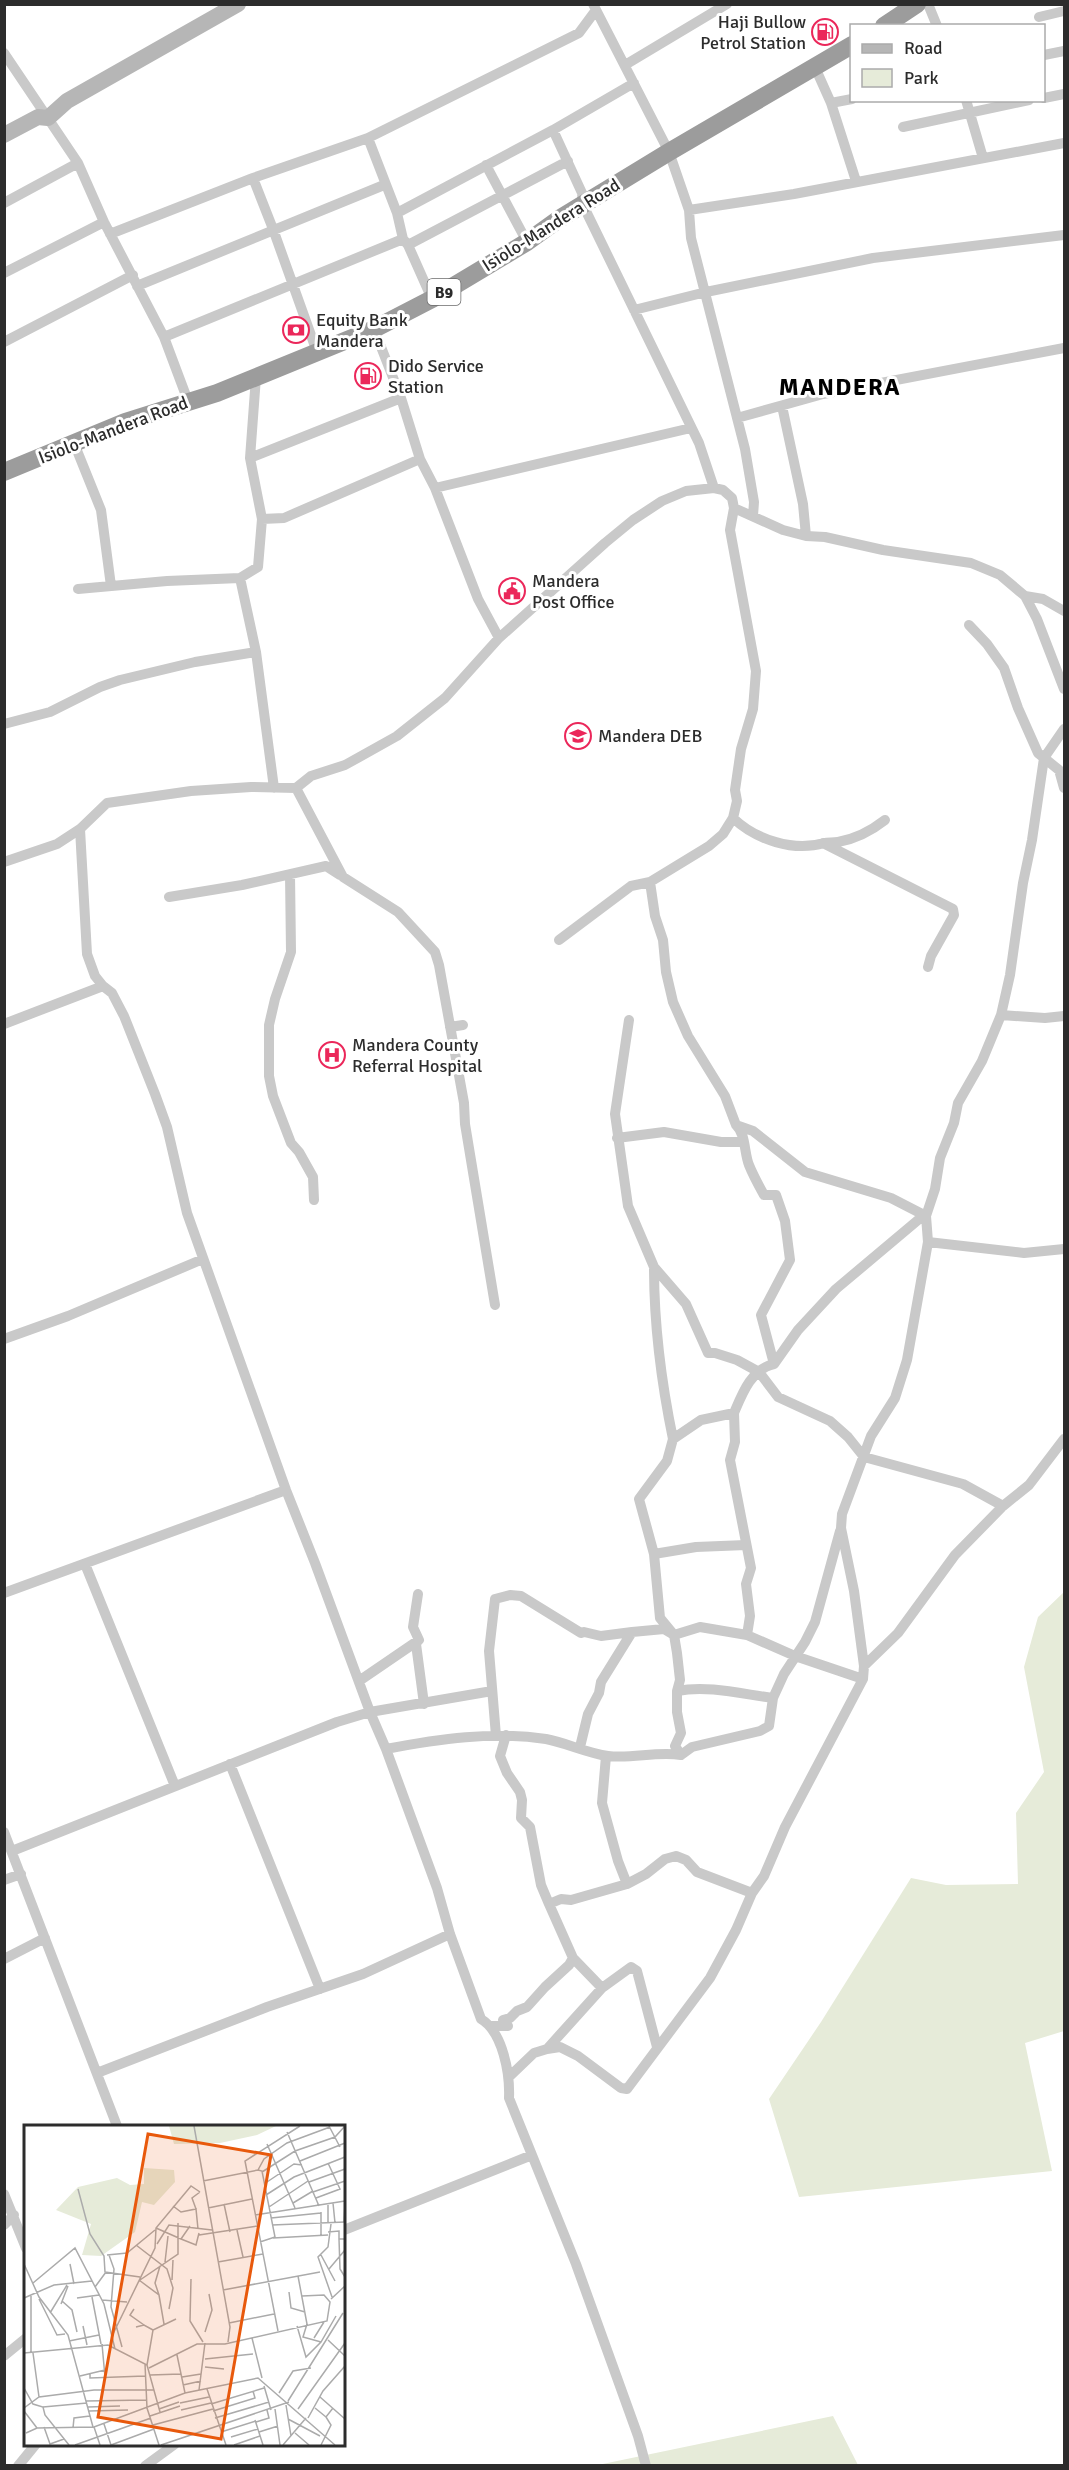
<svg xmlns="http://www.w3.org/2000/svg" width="1069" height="2470" viewBox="0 0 1069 2470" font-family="Signika,sans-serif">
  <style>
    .green { fill: #e6ebd9 }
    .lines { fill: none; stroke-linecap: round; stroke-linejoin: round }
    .minor { stroke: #c9c9c9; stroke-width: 10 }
    .secondary { stroke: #b6b6b6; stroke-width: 16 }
    .trunk { stroke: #9c9c9c; stroke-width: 18 }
    .labels { text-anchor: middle; stroke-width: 6; stroke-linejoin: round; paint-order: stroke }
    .shield { fill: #fff; stroke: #6b6b6b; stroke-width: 1.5 }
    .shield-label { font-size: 16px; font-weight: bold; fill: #2c2c2c }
    .poi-label { font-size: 18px; fill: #2c2c2c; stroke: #fff; text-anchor: start }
    .street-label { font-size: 18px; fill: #2c2c2c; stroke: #fff }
    .district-label { font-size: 24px; font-weight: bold; letter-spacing: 1.5px; fill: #000; stroke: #fff }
    .inset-road { fill: none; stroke: #ababab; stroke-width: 1.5 }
    .view { fill: #e8590c; fill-opacity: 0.15; stroke: #e8590c; stroke-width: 3 }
    .inset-edge { fill: none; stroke: #2c2c2c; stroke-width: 3 }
  </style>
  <rect width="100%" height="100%" fill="#fff"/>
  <path class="green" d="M1064,1592V2031L1025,2043L1052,2171L799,2197L769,2099L821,2022L911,1878L946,1885L1018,1884L1016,1813L1044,1772L1024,1667L1038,1617Z
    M833,2416L858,2465L593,2466Z"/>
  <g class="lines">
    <path class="minor" d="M593,4L669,152L689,210L691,238L745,449L754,502L753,516
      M928,4L937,26
      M1039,17L1064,11
      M4,53L78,163L104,222L164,337L188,401
      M1044,55L1064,51
      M625,65L727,4
      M814,65L831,103L856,181
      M1044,98L1064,94
      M966,100L983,158
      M831,103L852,99
      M903,127L1029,100
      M553,130L582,193L583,205L699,443L714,488
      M368,138L397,213L403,239L408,245L432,299
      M486,165L527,242
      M253,178L273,229L317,352
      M4,203L78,163
      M689,210L794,194L1064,143
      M397,213L553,130L634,83
      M110,234L253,178L368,138L579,33L596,10
      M408,245L568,161
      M4,273L104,222
      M137,286L384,185
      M634,310L706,292L873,258L1064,235
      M374,329L401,398L420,459L435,488L478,599L499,638
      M164,337L403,239
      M4,342L133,275
      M256,377L250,458L262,519L258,567L240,578L256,652L274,788
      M782,406L803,504L806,536
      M737,418L823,394L1064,348
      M74,443L101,510L111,586
      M250,458L401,398
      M435,488L691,428
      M262,519L284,518L420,459
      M78,589L167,581L240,578
      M1025,596L1037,619L1064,689
      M969,625L987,644L1004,668L1018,708L1038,753L1059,770L1064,788
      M4,724L50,712L100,687L120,680L195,662L256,652
      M296,788L343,877L398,912L435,952L439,965L464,1103L465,1124L495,1305
      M733,818C756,840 794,852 824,843C828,842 833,843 838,842C855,839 871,831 885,820
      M80,829L87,954L95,976L103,986L112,993L124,1016L155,1094L167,1127L187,1213L286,1490L315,1563L370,1712L386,1749L437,1888L450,1934L481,2019C503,2032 510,2074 509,2098L576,2264L638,2436L646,2466
      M823,843L953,909L954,915L931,956L928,967
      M4,862L57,844L80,829L107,803L191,791L251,787L296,788L311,776L345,765L397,736L445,698L499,638L605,543L633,520L662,501L686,491L714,488L723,490L732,498L734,508L783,530L806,536L825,537L883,550L971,563L1000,575L1025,596L1043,599L1064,611
      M290,874L291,952L275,999L269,1025V1076L273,1096L291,1143L299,1152L313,1177L314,1200
      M650,882L655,916L663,940L666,972L673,1002L688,1036L725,1096L736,1125L753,1131L805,1172L891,1198L926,1216
      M169,897L242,885L326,866L340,875
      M559,940L631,886L650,882L709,846L723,834L733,818L737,801L735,790L741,749L753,709L756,671L730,530L734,508
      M1001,1015L1045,1018L1064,1016
      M629,1020L615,1114L628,1206L654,1267L686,1304L708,1353H715L737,1360L759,1372L778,1397L830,1421L848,1437L864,1457L963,1484L1003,1506
      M4,1024L103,986
      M450,1027L463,1025
      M736,1125C746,1134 744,1153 749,1165C753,1175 759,1186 764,1195H776L785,1221L790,1260L761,1315L774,1364
      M617,1138L664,1132L721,1142H743
      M928,1242L1024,1253L1064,1249
      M654,1267C654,1326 661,1381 673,1439
      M4,1339L68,1316L203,1259
      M734,1413L735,1442L730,1460L751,1568L746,1584L750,1616L747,1635
      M654,1554L696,1547L746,1545
      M85,1564L175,1786
      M4,1593L286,1490
      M416,1644L424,1704
      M864,1666L898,1633L955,1555L1003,1506L1029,1485L1064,1439
      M359,1681L419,1640L413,1627L418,1594
      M677,1691C708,1685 742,1694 773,1698
      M506,1735L500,1756L507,1773L520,1792L522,1800L521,1818L530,1827L541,1885L549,1904L561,1899L571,1900L627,1884L646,1874L665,1859L676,1856L686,1860L697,1872L752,1893
      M496,1736L489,1651L495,1599L510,1595L521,1596L581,1633L584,1632L601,1636L632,1632
      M580,1747L588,1714L599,1693L601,1682L632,1632L664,1629L674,1635L700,1627L747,1635L795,1656L863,1679
      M386,1749C438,1739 493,1731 546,1739C567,1743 587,1753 608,1756C632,1759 657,1751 681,1755L692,1747L760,1731L769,1726L773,1698L784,1674L805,1642L815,1622L840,1531
      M681,1755L675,1746L681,1733L677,1712V1691L680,1680L677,1653L674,1635L660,1618L654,1554L639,1499L667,1461L673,1439L701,1420L734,1413C742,1394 751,1369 774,1364L798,1330L836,1289L924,1215
      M606,1756L602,1803L618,1861L627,1884
      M230,1764L320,1989
      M4,1832L117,2126
      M12,1851L337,1722L370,1712L492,1691
      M4,1880L21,1874
      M4,1959L45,1938
      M602,1988L631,1967L637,1971L657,2047
      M492,2026H508L503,2020L510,2018L517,2011L527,2007L545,1987L569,1965L573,1958
      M547,2049L560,2047L578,2056L621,2088L627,2089L710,1978L736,1930L752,1893L764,1876L785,1827L863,1679L864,1666L854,1591L841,1528L842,1514L871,1436L895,1398L907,1360L928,1242L926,1216L935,1189L940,1158L954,1123L958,1103L982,1061L1001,1015L1010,975L1023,883L1032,840L1044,758L1064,729
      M97,2073L267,2007L363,1974L450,1934
      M510,2076L534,2053L547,2049L602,1988L573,1958L549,1904
      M4,2194L26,2248
      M4,2225L14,2215
      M344,2230L532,2155
      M4,2356L26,2338
      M18,2466L36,2444
      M145,2466L175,2444"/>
    <path class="secondary" d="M4,135L38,117L48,118L67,101L238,4"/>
    <path class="trunk" d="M884,26L917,4
      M4,472L125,422L217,393L374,329L432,299L527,242L559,219L669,152L852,45"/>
  </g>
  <defs>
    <symbol id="fuel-ring" viewBox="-11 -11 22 22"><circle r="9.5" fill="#fff" stroke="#eb275a" stroke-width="1.5"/><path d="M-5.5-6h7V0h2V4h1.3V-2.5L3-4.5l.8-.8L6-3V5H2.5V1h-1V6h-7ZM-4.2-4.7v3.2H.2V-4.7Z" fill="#eb275a"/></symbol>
    <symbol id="bank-ring" viewBox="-11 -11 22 22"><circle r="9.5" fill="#fff" stroke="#eb275a" stroke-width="1.5"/><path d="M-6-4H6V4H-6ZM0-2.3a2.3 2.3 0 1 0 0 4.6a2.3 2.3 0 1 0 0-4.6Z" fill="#eb275a"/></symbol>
    <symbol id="civic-ring" viewBox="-11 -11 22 22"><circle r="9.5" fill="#fff" stroke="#eb275a" stroke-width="1.5"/><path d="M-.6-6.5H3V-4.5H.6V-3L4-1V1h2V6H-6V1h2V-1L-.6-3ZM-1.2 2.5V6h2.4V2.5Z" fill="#eb275a"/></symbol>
    <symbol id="school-ring" viewBox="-11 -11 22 22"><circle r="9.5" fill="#fff" stroke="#eb275a" stroke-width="1.5"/><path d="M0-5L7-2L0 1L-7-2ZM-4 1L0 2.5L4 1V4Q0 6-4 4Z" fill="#eb275a"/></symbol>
    <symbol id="hospital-ring" viewBox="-11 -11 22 22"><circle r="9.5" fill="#fff" stroke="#eb275a" stroke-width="1.5"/><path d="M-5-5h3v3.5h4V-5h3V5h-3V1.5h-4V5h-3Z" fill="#eb275a"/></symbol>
  </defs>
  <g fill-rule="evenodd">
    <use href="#fuel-ring" x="810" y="17" width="30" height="30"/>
    <use href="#bank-ring" x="281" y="315" width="30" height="30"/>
    <use href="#fuel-ring" x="353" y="361" width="30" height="30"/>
    <use href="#civic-ring" x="497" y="576" width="30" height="30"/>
    <use href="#school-ring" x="563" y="721" width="30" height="30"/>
    <use href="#hospital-ring" x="317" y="1040" width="30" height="30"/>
  </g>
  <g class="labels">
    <rect class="shield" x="427.5" y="279" width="33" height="26" rx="4.5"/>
    <g class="shield-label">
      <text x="444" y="298">B9</text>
    </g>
    <g class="poi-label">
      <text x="806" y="28" text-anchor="end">Haji Bullow<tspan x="806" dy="21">Petrol Station</tspan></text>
      <text x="316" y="326">Equity Bank<tspan x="316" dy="21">Mandera</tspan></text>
      <text x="388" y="372">Dido Service<tspan x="388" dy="21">Station</tspan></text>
      <text x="532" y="587">Mandera<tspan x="532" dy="21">Post Office</tspan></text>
      <text x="598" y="742">Mandera DEB</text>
      <text x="352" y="1051">Mandera County<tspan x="352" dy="21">Referral Hospital</tspan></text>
    </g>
    <g class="street-label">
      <text transform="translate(551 225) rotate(-32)" y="6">Isiolo-Mandera Road</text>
      <text transform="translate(113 430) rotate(-21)" y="6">Isiolo-Mandera Road</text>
    </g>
    <g class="district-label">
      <text x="840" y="395">MANDERA</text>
    </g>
  </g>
  <g transform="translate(24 2125)">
    <rect width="321" height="321" fill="#fff"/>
    <path d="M145,1H252L233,10L196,18L150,19ZM120,43L150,45L151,57L130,80L118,77L111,107L77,131L58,130L67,99L32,85L54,62L93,53L106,60L120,59Z" fill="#e6ebd9"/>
    <path class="inset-road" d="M170,1L206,202L204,217M305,1L316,22M263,7L295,81M243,19L271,83M276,36L321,18M234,45L238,46L251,112L236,117M234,45L240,34L263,18L306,2M238,47L271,26L311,12L321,1M179,56L234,45M285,57L321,44M240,59L270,39L278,40M54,64L66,109L80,131L81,147L116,152M289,67L321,56M242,70L270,52L321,32M292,73L316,64L304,38M269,78L289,66M309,78L311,98M200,79L206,107M149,81L157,87L172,84L174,104M245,82L284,56M184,83L228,74M172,84L168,73L176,67M297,87V110M231,90L321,76M247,93L297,88M320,97L321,78M304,99V80M307,99L304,122L294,132L308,172M248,100L321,97M132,103L157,114L166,101M213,105L219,132M304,107L315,106V114H321M175,110L233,101M249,113L304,110M157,114L172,120L175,108M315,114L316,144L321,152M133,119L145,100L188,105M112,120L143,144L149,163L145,184M83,130L103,128L131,105M85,130L90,144L87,182L98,222M297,130L311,156M141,137L144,111M194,137L239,129M0,139L15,172L44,210L69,302M46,139L50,159M305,144L321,125M274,151L283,199L279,212L297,217M167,154L166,196L179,217M115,155L135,170L140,199M116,155L154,129V98M148,155L149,135M9,158L51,123L80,179L91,224M71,162L82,147M199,165L296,147M265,167L267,183L281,187M135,170L131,158L136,141M68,172L77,219M0,173L30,160L68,156M53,173L75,170M15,174L33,210L41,209M307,174L321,161M78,175L103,177M38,176L48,185L53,207M37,179L44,161M110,184L106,190L120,200M26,188L43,160M205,198L250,189M59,201L63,220M273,201L282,232L297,217L312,191M112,202L120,200L129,205M254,206L221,36L276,1M181,207L188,185L185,169M88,211L131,123L132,103L167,61L176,67M228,213L238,253M290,213L300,197M304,215L321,231M45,216L75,210M78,219L81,252M7,227V171M0,228L84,220L123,240L136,287M9,228L15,272M153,230L161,268M181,234L229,229M121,239L123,283L135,320M123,240L129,205L152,194M181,242L200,244M125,243L173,219H201L303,196L306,177L300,170L278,171M66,249V253L121,251M126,250L157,249M56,251L81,245M158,252L177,249M159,260L177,256M240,261L247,285M0,263L9,279L19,282L21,290L45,320M183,264L202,320M175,265L181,218M255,268L269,246L287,243M296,272L321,294M62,276L122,275M264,276L319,188M156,278L185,272M187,279L240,263M262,280L267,311M19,282L63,278M64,282L96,281M0,283L15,272L70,265H130M291,283L302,292L309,283M135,284L155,277M251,284L256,320M274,284L321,218M157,285L187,278M0,286L13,303M65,286L104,285M189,286L231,273L229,266M126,291L156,281M191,293L245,277M284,293L299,266L321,241M264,294L296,311M231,295L239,320M232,297L245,293L243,285M80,299L87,320M129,300L189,284M20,302L26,319L40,314M70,302L76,320M49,303L50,293L66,291M197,307L232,296M235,307L254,301M2,308L13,303L70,302L161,268L234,253L311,320M271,308L285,320M207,312L234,304M51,320L127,293M87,320L130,304M137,320L265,277M210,320L236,311M259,320L282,293M297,320L307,300L302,292"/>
    <path class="view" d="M124,9L247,30L197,314L74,292Z"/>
    <rect width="321" height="321" class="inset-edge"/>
  </g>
  <rect width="1069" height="2470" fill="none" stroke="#2c2c2c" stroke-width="12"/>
  <rect x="850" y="24" width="195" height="78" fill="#ffffff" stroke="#ababab" stroke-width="1.5"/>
  <rect x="862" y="44" width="30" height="9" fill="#b6b6b6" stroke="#ababab" stroke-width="1.5"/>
  <text x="904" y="54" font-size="18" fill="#2c2c2c">Road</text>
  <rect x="862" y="69" width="30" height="18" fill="#e6ebd9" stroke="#ababab" stroke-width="1.5"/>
  <text x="904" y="84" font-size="18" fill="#2c2c2c">Park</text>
</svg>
